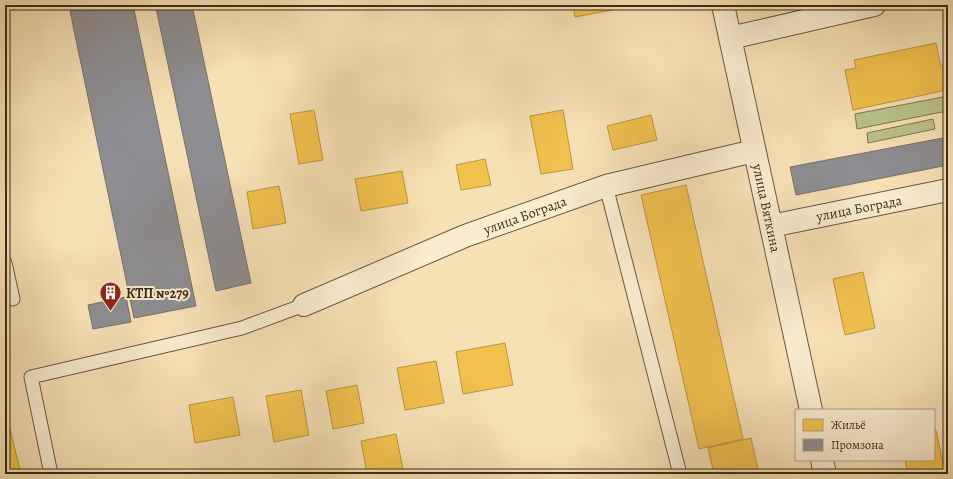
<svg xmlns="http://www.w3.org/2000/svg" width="953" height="479" viewBox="0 0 953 479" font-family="Alegreya,serif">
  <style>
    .green { fill: #bbc38e; stroke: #7c7852 }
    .homes { fill: #f2c14e; stroke: #bb943d }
    .industry { fill: #8d8d92; stroke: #75706d }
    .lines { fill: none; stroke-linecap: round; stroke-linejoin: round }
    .service-casing { stroke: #6a593e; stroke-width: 15 }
    .minor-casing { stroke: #6a593e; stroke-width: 24 }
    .service { stroke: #f9eccf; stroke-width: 13 }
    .minor { stroke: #f9eccf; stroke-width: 22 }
    .labels { text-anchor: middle; stroke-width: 4; stroke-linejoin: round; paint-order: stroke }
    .street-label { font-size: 14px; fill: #3c2c16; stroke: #f9eccf }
    .poi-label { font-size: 14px; font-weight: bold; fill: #3c2c16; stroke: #f9eccf; text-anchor: start }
  </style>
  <rect width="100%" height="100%" fill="#f6e1b5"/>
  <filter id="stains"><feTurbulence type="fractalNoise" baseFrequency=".005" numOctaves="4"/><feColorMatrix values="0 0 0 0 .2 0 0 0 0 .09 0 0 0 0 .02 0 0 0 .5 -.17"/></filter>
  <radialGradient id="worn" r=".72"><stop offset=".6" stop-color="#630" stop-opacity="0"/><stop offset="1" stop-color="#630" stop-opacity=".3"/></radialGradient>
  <path class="green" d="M943,97L947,111L857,129L855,114Z
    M933,119L935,129L868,143L867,133Z"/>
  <path class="homes" d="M573,5H628V7L575,17Z
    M936,43L941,66L948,65V95L947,90L853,110L845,70L856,68L854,60Z
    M314,110L323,160L299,164L290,114Z
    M563,110L573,169L541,174L530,116Z
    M651,115L657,140L613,150L607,126Z
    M485,159L491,185L461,190L456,165Z
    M402,171L408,203L361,211L355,179Z
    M686,185L743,439L699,449L641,195Z
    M279,186L286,223L253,229L247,192Z
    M863,272L875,328L845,335L833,279Z
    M505,343L513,385L463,394L456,352Z
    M436,361L444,403L405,410L397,368Z
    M357,385L364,423L333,429L326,391Z
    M301,390L309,435L274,442L266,396Z
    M233,397L240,435L195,443L189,405Z
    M10,429L21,474H5V430Z
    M934,430H936L945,474H908L905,460H934Z
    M396,434L404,474H367L361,441Z
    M751,438L759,474H714L708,448Z"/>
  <path class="industry" d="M101,5H133L196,306L134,318L70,11Z
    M170,5H192L251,283L216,291L156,8Z
    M948,137V165L796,195L790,167Z
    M126,297L131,322L93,329L88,305Z"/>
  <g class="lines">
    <defs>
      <path id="service" d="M606,186L680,474
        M5,263L13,299
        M51,474L31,377L242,328L304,305"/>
      <path id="minor" d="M723,5L811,410
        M730,38L874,5
        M771,226L948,190
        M304,305L465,236L606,186L754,151
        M822,460L825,474"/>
    </defs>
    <use href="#service" class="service-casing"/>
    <use href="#minor" class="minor-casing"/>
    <use href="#service" class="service"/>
    <use href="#minor" class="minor"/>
  </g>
  <defs>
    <symbol id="building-pin" viewBox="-11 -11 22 30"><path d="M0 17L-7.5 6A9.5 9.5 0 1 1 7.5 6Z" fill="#8f2418" stroke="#f9eccf"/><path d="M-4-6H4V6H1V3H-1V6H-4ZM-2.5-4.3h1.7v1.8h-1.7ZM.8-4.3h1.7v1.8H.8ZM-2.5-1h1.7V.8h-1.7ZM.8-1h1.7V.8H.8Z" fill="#fff"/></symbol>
  </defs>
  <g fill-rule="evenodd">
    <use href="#building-pin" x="98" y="280" width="25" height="34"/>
  </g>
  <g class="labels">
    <g class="street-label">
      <text transform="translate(767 208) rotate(78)" y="5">улица Вяткина</text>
      <text transform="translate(859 208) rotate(-11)" y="5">улица Бограда</text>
      <text transform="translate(525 215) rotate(-20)" y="5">улица Бограда</text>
    </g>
    <g class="poi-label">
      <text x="126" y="298">КТП №279</text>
    </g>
  </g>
  <rect width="953" height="479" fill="none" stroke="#f6e1b5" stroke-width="20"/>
  <rect x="6" y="6" width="941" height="467" fill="none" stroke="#3c2c16" stroke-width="2"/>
  <rect x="10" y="10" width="933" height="459" fill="none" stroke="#3c2c16"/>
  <rect x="795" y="409" width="140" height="52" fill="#f9eccf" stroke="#ad9f85"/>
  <rect x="803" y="419" width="20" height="12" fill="#f2c14e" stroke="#ad9f85"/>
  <text x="831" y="429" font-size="12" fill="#3c2c16">Жильё</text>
  <rect x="803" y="439" width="20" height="12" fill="#8d8d92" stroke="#ad9f85"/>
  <text x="831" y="449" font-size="12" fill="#3c2c16">Промзона</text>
  <rect width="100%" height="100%" filter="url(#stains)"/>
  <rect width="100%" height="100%" fill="url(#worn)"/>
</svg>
